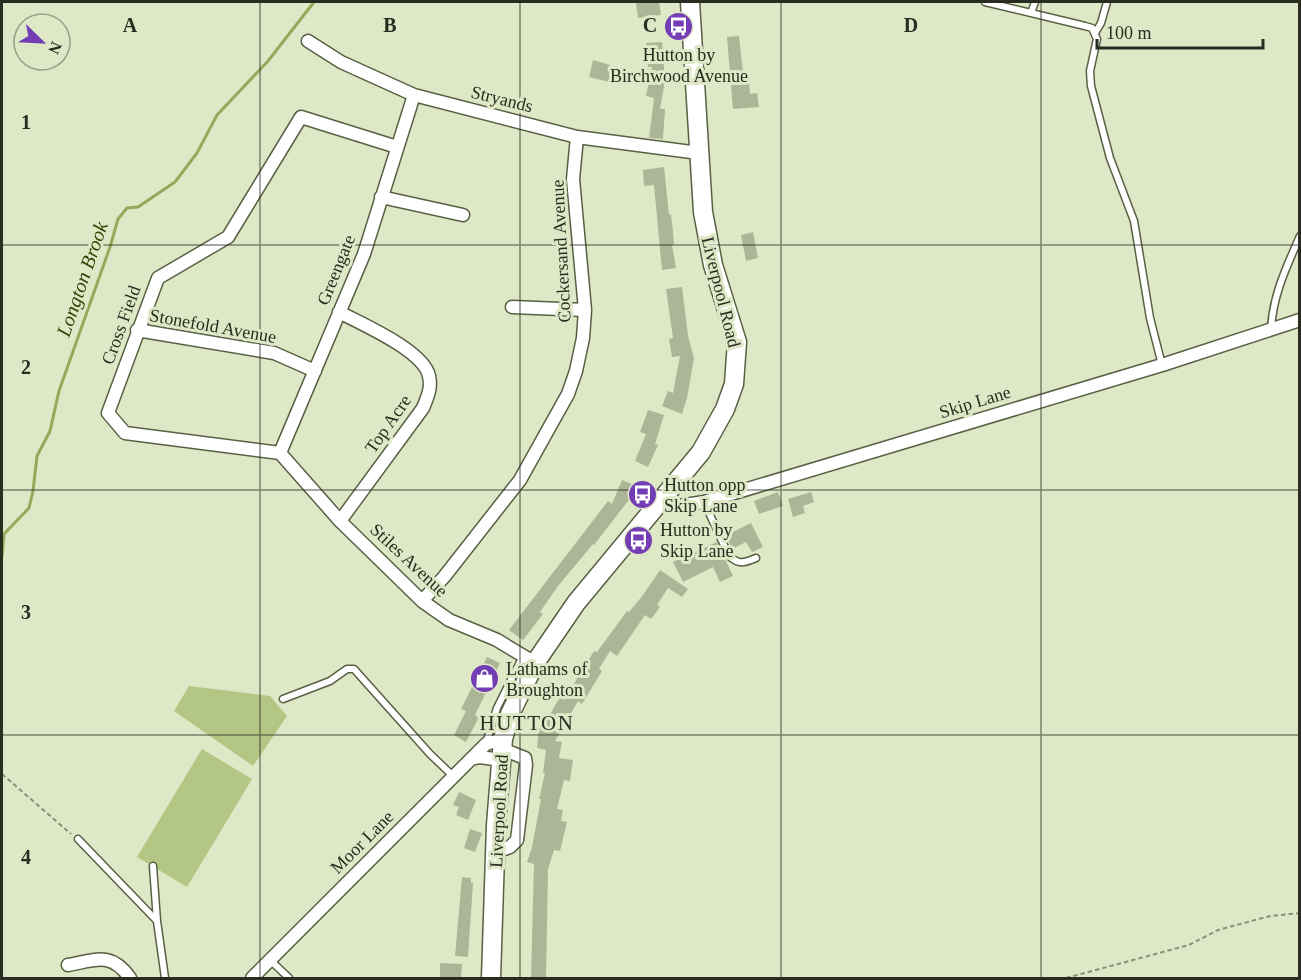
<svg xmlns="http://www.w3.org/2000/svg" width="1301" height="980" viewBox="0 0 1301 980" font-family="'Times New Roman',serif">
  <style>
    .green { fill: #b4c684 }
    .lines { fill: none; stroke-linecap: round; stroke-linejoin: round }
    .stream { stroke: #95a95a; stroke-width: 3 }
    .building { fill: #acb596 }
    .lane-casing { stroke: #586044; stroke-width: 9 }
    .street-casing { stroke: #586044; stroke-width: 15 }
    .secondary-casing { stroke: #586044; stroke-width: 21 }
    .path { stroke: #888f78; stroke-width: 2; stroke-dasharray: 4.5 3; stroke-linecap: butt }
    .lane { stroke: #fff; stroke-width: 6 }
    .street { stroke: #fff; stroke-width: 12 }
    .secondary { stroke: #fff; stroke-width: 18 }
    .grid { fill: none; stroke: #292c20; stroke-width: 1.5; stroke-opacity: 0.55 }
    .labels { text-anchor: middle; stroke-width: 6; stroke-linejoin: round; paint-order: stroke }
    .poi-label { font-size: 18px; fill: #292c20; stroke: #dee8c7; text-anchor: start }
    .street-label { font-size: 18px; fill: #292c20; stroke: #dee8c7 }
    .water-label { font-size: 20px; font-style: italic; fill: #354103; stroke: #dee8c7 }
    .quarter-label { font-size: 21px; letter-spacing: 1.5px; fill: #292c20; stroke: #dee8c7 }
    .grid-label { font-size: 20px; text-anchor: middle; font-weight: bold; fill: #292c20; stroke: #dee8c7; stroke-width: 6; stroke-linejoin: round; paint-order: stroke }
  </style>
  <rect width="100%" height="100%" fill="#dee8c7"/>
  <path class="green" d="M189,686L270,696L287,716L253,766L174,711Z
    M202,749L252,779L187,887L137,857Z"/>
  <g class="lines">
    <path class="stream" d="M2,557L4,534L29,508L33,491L37,456L50,431L59,391L110,247L118,219L127,208L138,207L175,182L197,153L217,115L268,61L314,2"/>
  </g>
  <path class="building" d="M659,2L661,15L638,18L636,3Z
    M739,36L744,82L749,81L750,94L757,93L759,107L733,109L727,37Z
    M662,42L665,81L660,109H665L663,139L649,138L654,98L646,96L652,67H648L646,43Z
    M593,60L610,65L609,70L616,72L613,83L589,77Z
    M664,167L669,215L671,214L673,232L674,245H672L676,268L662,270L654,185L644,186L643,170Z
    M753,232L758,258L746,261L741,235Z
    M682,287L688,336L694,358L687,398L682,414L662,406L668,391L673,393L680,356L672,357L669,339L673,338L666,289Z
    M648,410L664,415L655,444L658,445L648,467L635,461L646,434L640,432Z
    M622,480L634,485L631,497L594,545L593,544L558,586L540,612L543,614L523,640L509,630L608,501L612,504Z
    M778,492L783,506L759,514L754,501Z
    M811,492L814,502L803,506L805,513L793,517L788,499Z
    M751,523L763,547L752,552L746,542L732,549L727,538L729,537L727,535Z
    M717,542L733,576L720,582L713,567L683,582L673,562Z
    M660,570L688,589L682,597L668,588L657,605L660,607L651,619L645,615L617,656L610,651L599,669L602,671L582,704L578,701L555,741L562,742L559,758L573,760L570,781L564,780L557,809L563,810L561,821L567,822L560,851L554,850L548,869L546,978H531L534,864L527,862L532,847L541,799H539L545,773H543L546,750L537,748L539,728H542L560,697L564,700L594,651L597,652L627,611L629,612L643,595Z
    M487,657L500,663L475,715L479,717L466,742L454,735L466,711L461,709Z
    M459,792L476,800L468,820L456,815L459,807L453,805Z
    M470,829L482,833L475,852L464,848Z
    M462,877L471,878V883H473L468,957L455,956Z
    M440,963L462,964L461,977H440Z"/>
  <g class="lines">
    <defs>
      <path id="lane" d="M985,2L1085,26L1092,28L1097,39L1090,71L1091,86L1110,158L1134,221L1150,318L1162,365
        M1031,13L1035,2
        M1095,33L1101,23L1107,2
        M1271,329C1273,295 1286,268 1300,236
        M704,502L729,556C739,565 744,563 756,558
        M283,699L330,681L347,669H354L430,754L453,776
        M486,743L497,708L523,656
        M78,839L157,921L165,978
        M153,866L157,921
        M270,960L289,978"/>
      <path id="street" d="M308,41L341,62L414,95L577,137L699,153
        M381,197L463,215
        M512,307L585,310
        M339,312C362,324 424,351 429,376C432,388 427,398 423,408L340,521
        M137,330L274,353L315,371
        M280,453L125,433L108,413L158,278L228,237L301,117L397,147
        M280,453L364,254L414,95
        M280,453L340,521L422,601L449,620L497,640L535,663
        M658,502L679,506L704,502L1162,365L1300,320
        M422,601L444,577L520,480L568,394L576,371L583,338L585,310L573,179L577,137
        M471,759L480,757L501,760
        M496,852L510,847L517,840L526,765L525,758L502,749
        M68,965C96,960 111,951 130,978
        M252,978L486,744L503,739"/>
      <path id="secondary" d="M491,978L496,825L503,739L510,714L535,663L576,603L701,452L725,409L734,384L737,342L713,265L703,212L690,2"/>
    </defs>
    <use href="#lane" class="lane-casing"/>
    <use href="#street" class="street-casing"/>
    <use href="#secondary" class="secondary-casing"/>
    <path class="path" d="M2,774L71,834
      M1066,978L1189,945L1218,930L1270,916L1300,913"/>
    <use href="#lane" class="lane"/>
    <use href="#street" class="street"/>
    <use href="#secondary" class="secondary"/>
  </g>
  <path class="grid" d="M260,2V978M520,2V978M781,2V978M1041,2V978M2,245H1300M2,490H1300M2,735H1300"/>
  <defs>
    <symbol id="bus-disc" viewBox="-11 -11 22 22"><circle r="9.5" fill="#733eb4" stroke="#dee8c7"/><path d="M-5-6H5V4H4V6H2V4H-2V6H-4V4H-5ZM-3.5-4V0h7V-4ZM-3.5 1.2v1.5H-2V1.2ZM2 1.2v1.5H3.5V1.2Z" fill="#fff"/></symbol>
    <symbol id="shop-disc" viewBox="-11 -11 22 22"><circle r="9.5" fill="#733eb4" stroke="#dee8c7"/><path d="M-5-2.5h2.3a2.7 3.5 0 0 1 5.4 0H5L5.5 6h-11ZM-1.5-2.5h3a1.5 2.3 0 0 0-3 0Z" fill="#fff"/></symbol>
  </defs>
  <g fill-rule="evenodd">
    <use href="#bus-disc" x="662" y="10" width="33" height="33"/>
    <use href="#bus-disc" x="626" y="478" width="33" height="33"/>
    <use href="#bus-disc" x="622" y="524" width="33" height="33"/>
    <use href="#shop-disc" x="468" y="662" width="33" height="33"/>
  </g>
  <g class="labels">
    <g class="poi-label">
      <text x="679" y="61" text-anchor="middle">Hutton by<tspan x="679" dy="21">Birchwood Avenue</tspan></text>
      <text x="664" y="491">Hutton opp<tspan x="664" dy="21">Skip Lane</tspan></text>
      <text x="660" y="536">Hutton by<tspan x="660" dy="21">Skip Lane</tspan></text>
      <text x="506" y="675">Lathams of<tspan x="506" dy="21">Broughton</tspan></text>
    </g>
    <g class="street-label">
      <text transform="translate(502 99) rotate(14)" y="6">Stryands</text>
      <text transform="translate(561 251) rotate(-93)" y="6">Cockersand Avenue</text>
      <text transform="translate(336 270) rotate(-68)" y="6">Greengate</text>
      <text transform="translate(721 292) rotate(76)" y="6">Liverpool Road</text>
      <text transform="translate(121 325) rotate(-70)" y="6">Cross Field</text>
      <text transform="translate(213 326) rotate(10)" y="6">Stonefold Avenue</text>
      <text transform="translate(975 402) rotate(-17)" y="6">Skip Lane</text>
      <text transform="translate(388 424) rotate(-55)" y="6">Top Acre</text>
      <text transform="translate(409 560) rotate(43)" y="6">Stiles Avenue</text>
      <text transform="translate(499 811) rotate(-87)" y="6">Liverpool Road</text>
      <text transform="translate(362 842) rotate(-45)" y="6">Moor Lane</text>
    </g>
    <g class="water-label">
      <text transform="translate(82 279) rotate(-71)" y="7">Longton Brook</text>
    </g>
    <g class="quarter-label">
      <text x="527" y="730">HUTTON</text>
    </g>
  </g>
  <g class="grid-label">
    <text x="130" y="32">A</text>
    <text x="390" y="32">B</text>
    <text x="650" y="32">C</text>
    <text x="911" y="32">D</text>
    <text x="26" y="129">1</text>
    <text x="26" y="374">2</text>
    <text x="26" y="619">3</text>
    <text x="26" y="864">4</text>
  </g>
  <rect width="1301" height="980" fill="none" stroke="#292c20" stroke-width="6"/>
  <g transform="translate(42 42) rotate(114)"><circle r="28" fill="#dee8c7" stroke="#969d84" stroke-width="1.5"/>
  <path d="M0-4.5L10 22L0 15L-10 22Z" fill="#733eb4"/>
  <text y="-9" font-size="16" font-weight="bold" text-anchor="middle" fill="#292c20">N</text>
  </g>
  <path d="M1097 39v9h166v-9" fill="none" stroke="#292c20" stroke-width="3"/>
  <text x="1106" y="39" font-size="18" fill="#292c20" stroke="#dee8c7" stroke-width="4.5" paint-order="stroke">100 m</text>
</svg>
